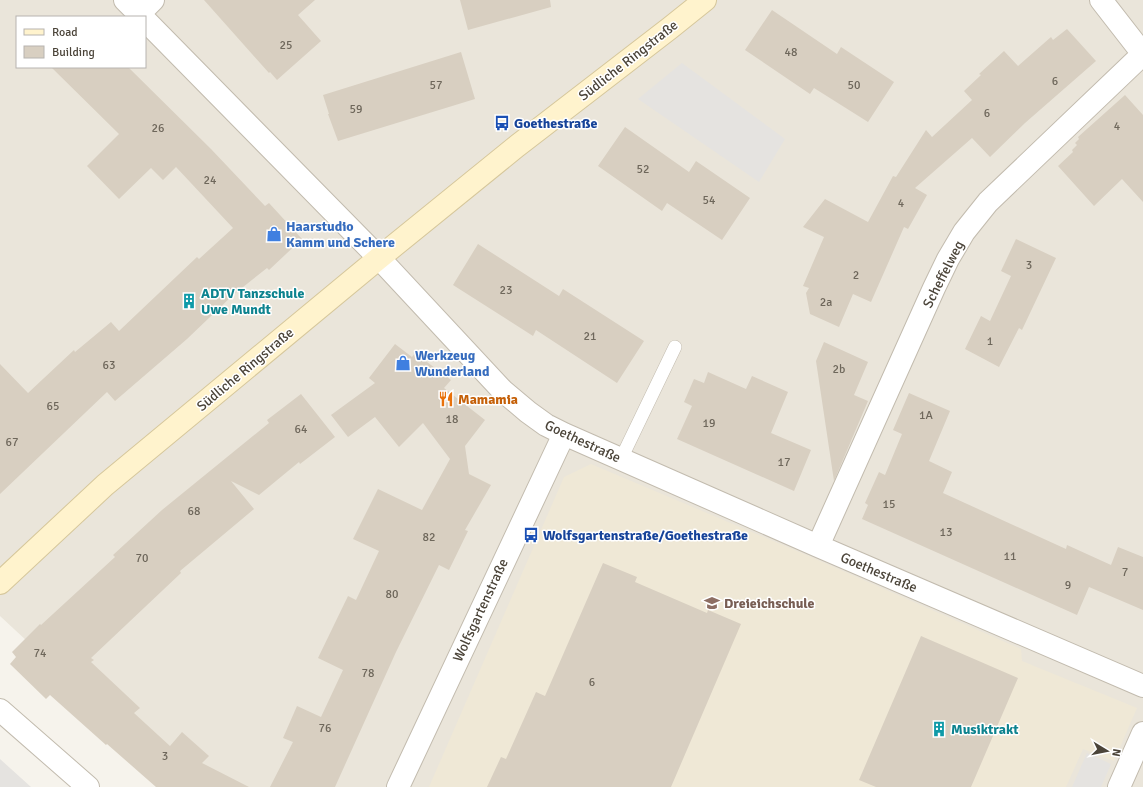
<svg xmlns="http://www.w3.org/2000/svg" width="1143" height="787" viewBox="0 0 1143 787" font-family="Signika,sans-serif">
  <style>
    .residential { fill: #eae5da; fill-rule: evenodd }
    .education { fill: #efe8d6 }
    .parking { fill: #e5e3e0 }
    .building { fill: #d8cfc1 }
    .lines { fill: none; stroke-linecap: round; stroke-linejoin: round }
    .lane-casing { stroke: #c2bbae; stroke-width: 14 }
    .street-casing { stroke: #c2bbae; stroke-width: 24 }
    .secondary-casing { stroke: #d6c79b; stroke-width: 24 }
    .lane { stroke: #fff; stroke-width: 13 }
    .street { stroke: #fff; stroke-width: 22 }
    .secondary { stroke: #fff3cd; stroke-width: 22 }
    .labels { text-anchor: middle; stroke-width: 3; stroke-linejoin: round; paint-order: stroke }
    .number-label { font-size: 12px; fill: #6e675b }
    .street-label { font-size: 14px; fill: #4b4439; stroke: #fff }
    .transit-label { font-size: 14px; font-weight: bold; fill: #164399; stroke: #fff; text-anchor: start }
    .shop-label { font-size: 14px; font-weight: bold; fill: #366cbe; stroke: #fff; text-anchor: start }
    .culture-label { font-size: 14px; font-weight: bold; fill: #0d838f; stroke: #fff; text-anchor: start }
    .food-label { font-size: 14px; font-weight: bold; fill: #c56008; stroke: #fff; text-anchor: start }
    .education-label { font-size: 14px; font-weight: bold; fill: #785e54; stroke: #fff; text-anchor: start }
  </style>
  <rect width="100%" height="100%" fill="#f6f3ec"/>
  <path class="residential" d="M0,0H1143V787H184L0,616ZM17,17H145V67H17Z"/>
  <path class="education" d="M591,464L811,557L1021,649L1022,661L1137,708L1114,761L1083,749L1066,787H429L564,477Z"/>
  <path class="parking" d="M682,63L785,139L759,182L638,99Z
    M1087,753L1111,764L1101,787H1072Z
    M0,759L31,787H0Z"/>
  <path class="building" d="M204,0H315L298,15L321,41L277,80L270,72L269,73Z
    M460,0H550L551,7L468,30Z
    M772,10L837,54L841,47L894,82L868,122L814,88L810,94L745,50Z
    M1067,29L1096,61L1025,123L990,157L972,138L915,188L927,195L908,229L904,227L871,302L853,294L839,327L810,314L806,293L809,288L803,286L824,237L803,227L825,199L868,222L893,176L896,177L926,130L932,137L972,100L964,91L981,75L979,74L1004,51L1018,66L1051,37L1053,40Z
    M461,52L475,99L338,141L328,114H329L323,95Z
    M51,67H128L211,149L265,206L269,203L302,239L269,270L267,268L233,295L187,339L115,401L107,392L0,494V364L28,393L74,350L75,352L111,322L119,331L197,257L199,259L233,228L176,167L163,180L151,168L119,199L87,166L119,134Z
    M1125,95L1143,115V202L1122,179L1094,206L1058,166L1073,152L1072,150L1077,145L1075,143L1079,139L1078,137Z
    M625,127L689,172L696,161L750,198L722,240L667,203L662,211L598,166Z
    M1016,239L1056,258L1022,330L1019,328L999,367L965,349L981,316L990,321L1011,276L1001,271Z
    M478,244L559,296L563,289L644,341L617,383L536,330L533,336L453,285Z
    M824,342L868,362L854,395L868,401L834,481L816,361Z
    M395,344L412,357L415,353L451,380L444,388L485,420L465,446L469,474L491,485L465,530L468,531L449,570L439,565L396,652L335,787H270L293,742L283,738L297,706L321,717L343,670L318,658L348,596L356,600L379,551L353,539L378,489L422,510L450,459L423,423L399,447L375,417L348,437L331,415L375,383L369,378Z
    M708,372L746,389L752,376L788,392L771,433L811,450L794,491L677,439L692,406L684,402L694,379L704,383Z
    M909,393L950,411L929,461L952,472L943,493L1066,549L1067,545L1111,565L1118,547L1143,557V610L1089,587L1077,615L862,519L868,505L865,503L879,472L885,475L902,434L893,430Z
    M301,394L335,437L300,464L299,462L259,495L231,481L254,509L180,571L181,573L91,658L94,660L91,662L140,708L134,713L170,746L182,732L209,756L202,763L249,787H156L107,744L106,745L50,695L46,699L10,664L16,657L12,652L40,624L41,625L115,557L113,555L162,510L269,423L267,420Z
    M603,563L637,577L635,582L707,613L708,610L741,624L671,787H487L501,757L506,759L536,692L545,696Z
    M921,636L1018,678L971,787H876L859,780Z"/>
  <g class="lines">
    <defs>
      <path id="lane" d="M621,459L675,347"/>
      <path id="street" d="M125,0L142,17
        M1101,0L1143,54
        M139,14L153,0
        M145,20L379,258L503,391L528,412L546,425L564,434L818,546L1143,686
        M818,546L934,288L948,259L964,232L988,202L1143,54
        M0,710L88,787
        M398,787L564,434
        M1119,787L1143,733"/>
      <path id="secondary" d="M0,583L105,485L379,258L517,146L670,28L705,0"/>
    </defs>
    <use href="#lane" class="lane-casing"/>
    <use href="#street" class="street-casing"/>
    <use href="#secondary" class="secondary-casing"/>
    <use href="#lane" class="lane"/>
    <use href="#street" class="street"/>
    <use href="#secondary" class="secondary"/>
  </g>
  <defs>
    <symbol id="bus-bare" viewBox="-9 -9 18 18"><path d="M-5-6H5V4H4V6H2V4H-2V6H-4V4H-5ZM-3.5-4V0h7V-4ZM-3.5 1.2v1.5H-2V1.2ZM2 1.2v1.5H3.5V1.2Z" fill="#1a4fb4" stroke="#fff" stroke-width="2.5" paint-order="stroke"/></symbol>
    <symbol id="shop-bare" viewBox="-9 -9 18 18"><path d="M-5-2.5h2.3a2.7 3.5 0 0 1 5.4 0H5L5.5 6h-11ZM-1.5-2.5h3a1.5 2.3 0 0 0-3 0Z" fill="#3f7fe0" stroke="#fff" stroke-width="2.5" paint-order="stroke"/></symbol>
    <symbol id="building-bare" viewBox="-9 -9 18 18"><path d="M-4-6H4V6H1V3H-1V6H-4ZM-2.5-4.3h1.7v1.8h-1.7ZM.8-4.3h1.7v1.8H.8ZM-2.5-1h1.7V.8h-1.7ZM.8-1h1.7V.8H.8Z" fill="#0f9aa8" stroke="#fff" stroke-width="2.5" paint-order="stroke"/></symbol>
    <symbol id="restaurant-bare" viewBox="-9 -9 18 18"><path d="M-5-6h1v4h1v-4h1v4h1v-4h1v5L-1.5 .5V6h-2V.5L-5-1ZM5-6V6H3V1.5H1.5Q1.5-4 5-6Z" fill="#e8710a" stroke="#fff" stroke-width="2.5" paint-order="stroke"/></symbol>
    <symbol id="school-bare" viewBox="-9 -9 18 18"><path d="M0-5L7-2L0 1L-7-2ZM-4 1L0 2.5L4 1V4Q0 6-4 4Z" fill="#8d6e63" stroke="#fff" stroke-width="2.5" paint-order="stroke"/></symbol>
  </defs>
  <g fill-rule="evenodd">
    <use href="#bus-bare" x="491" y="112" width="22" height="22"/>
    <use href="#shop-bare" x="263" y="223" width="22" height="22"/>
    <use href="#building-bare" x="178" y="290" width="22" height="22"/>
    <use href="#shop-bare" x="392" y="352" width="22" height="22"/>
    <use href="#restaurant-bare" x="435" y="388" width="22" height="22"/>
    <use href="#bus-bare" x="520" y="524" width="22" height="22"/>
    <use href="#school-bare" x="701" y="592" width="22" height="22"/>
    <use href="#building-bare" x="928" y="718" width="22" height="22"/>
  </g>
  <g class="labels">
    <g class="number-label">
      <text x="286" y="49">25</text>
      <text x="791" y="56">48</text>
      <text x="1055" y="85">6</text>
      <text x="436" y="89">57</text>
      <text x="854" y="89">50</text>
      <text x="356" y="113">59</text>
      <text x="987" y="117">6</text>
      <text x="1117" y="130">4</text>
      <text x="158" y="132">26</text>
      <text x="643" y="173">52</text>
      <text x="210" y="184">24</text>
      <text x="709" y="204">54</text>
      <text x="901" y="207">4</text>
      <text x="1029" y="269">3</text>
      <text x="856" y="279">2</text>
      <text x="506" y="294">23</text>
      <text x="826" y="306">2a</text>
      <text x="590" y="340">21</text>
      <text x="990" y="345">1</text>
      <text x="109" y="369">63</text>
      <text x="839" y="373">2b</text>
      <text x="53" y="410">65</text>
      <text x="926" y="419">1A</text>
      <text x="452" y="423">18</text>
      <text x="709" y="427">19</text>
      <text x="301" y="433">64</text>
      <text x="12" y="446">67</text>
      <text x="784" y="466">17</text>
      <text x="889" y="508">15</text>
      <text x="194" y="515">68</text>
      <text x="946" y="536">13</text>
      <text x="429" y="541">82</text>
      <text x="1010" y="560">11</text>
      <text x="142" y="562">70</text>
      <text x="1125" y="576">7</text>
      <text x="1068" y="589">9</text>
      <text x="392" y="598">80</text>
      <text x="40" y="657">74</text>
      <text x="368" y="677">78</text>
      <text x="592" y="686">6</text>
      <text x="325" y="732">76</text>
      <text x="165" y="760">3</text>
    </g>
    <g class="street-label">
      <text transform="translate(628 60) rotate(-38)" y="5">Südliche Ringstraße</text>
      <text transform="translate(943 274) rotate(-63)" y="5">Scheffelweg</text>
      <text transform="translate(245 369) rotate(-40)" y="5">Südliche Ringstraße</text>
      <text transform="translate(583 441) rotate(25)" y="5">Goethestraße</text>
      <text transform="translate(879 572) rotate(23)" y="5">Goethestraße</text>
      <text transform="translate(480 610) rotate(-65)" y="5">Wolfsgartenstraße</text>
    </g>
    <g class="transit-label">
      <text x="514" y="128">Goethestraße</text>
      <text x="543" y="540">Wolfsgartenstraße/Goethestraße</text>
    </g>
    <g class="shop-label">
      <text x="286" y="231">Haarstudio<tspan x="286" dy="16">Kamm und Schere</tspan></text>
      <text x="415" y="360">Werkzeug<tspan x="415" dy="16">Wunderland</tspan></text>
    </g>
    <g class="culture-label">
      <text x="201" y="298">ADTV Tanzschule<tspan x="201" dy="16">Uwe Mundt</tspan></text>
      <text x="951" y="734">Musiktrakt</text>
    </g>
    <g class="food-label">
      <text x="458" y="404">Mamamia</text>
    </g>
    <g class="education-label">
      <text x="724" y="608">Dreieichschule</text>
    </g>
  </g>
  <rect x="16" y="16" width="130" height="52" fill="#ffffff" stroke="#b7b4b0"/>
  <rect x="24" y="29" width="20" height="6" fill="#fff3cd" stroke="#b7b4b0"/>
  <text x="52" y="36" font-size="12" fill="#4b4439">Road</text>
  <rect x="24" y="46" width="20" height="12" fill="#d8cfc1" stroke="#b7b4b0"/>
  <text x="52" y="56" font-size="12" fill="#4b4439">Building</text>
  <g transform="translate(1107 751) rotate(100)" stroke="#ffffff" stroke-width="3" paint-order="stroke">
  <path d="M0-3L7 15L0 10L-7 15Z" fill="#4b4439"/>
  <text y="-6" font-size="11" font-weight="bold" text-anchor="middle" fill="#4b4439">N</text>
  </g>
</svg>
